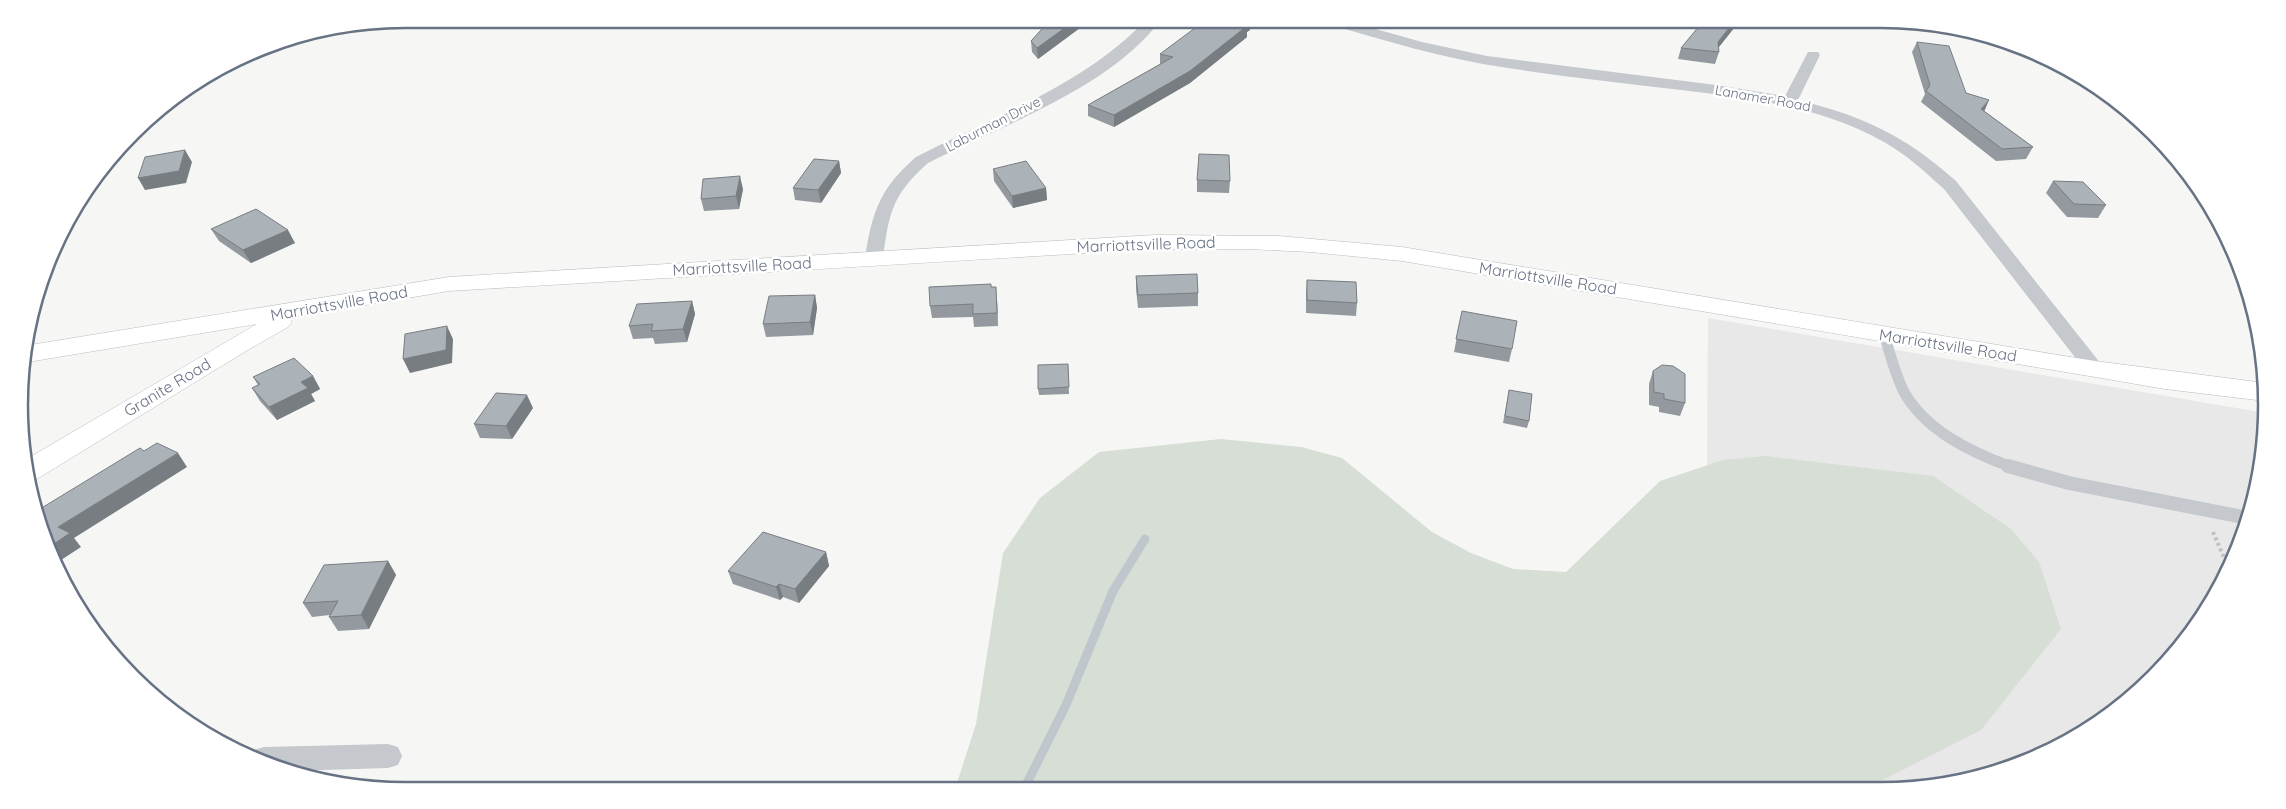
<svg xmlns="http://www.w3.org/2000/svg" width="2286" height="809" viewBox="0 0 2286 809" font-family="Quicksand,sans-serif">
  <style>
    .built { fill: #e7e8e7 }
    .green { fill: #d7ded5 }
    .lines { fill: none; stroke-linecap: round; stroke-linejoin: round }
    .stream { stroke: #bfc7cd; stroke-width: 9 }
    .secondary-casing { stroke: #b8bbc0; stroke-width: 1 }
    .path { stroke: #bfc0c3; stroke-width: 4; stroke-dasharray: 3 3; stroke-linecap: butt }
    .lane-far1 { stroke: #c5c8cc; stroke-width: 11 }
    .lane { stroke: #c5c8cc; stroke-width: 14 }
    .street { fill: #c5c8cc; fill-rule: evenodd }
    .secondary { fill: #fff; fill-rule: evenodd }
    .wall { fill: #93999e }
    .shaded-wall { fill: #787d81 }
    .building { fill: #abb2b8; stroke: #787d81 }
    .labels { text-anchor: middle; stroke-width: 5; stroke-linejoin: round; paint-order: stroke }
    .far-street-label { font-size: 14px; fill: #677284; stroke: #fff }
    .street-label { font-size: 16px; fill: #677284; stroke: #fff }
    .rim { fill: none; stroke: #677284; stroke-width: 2.5 }
  </style>
  <rect width="100%" height="100%" fill="#f6f7f4"/>
  <path class="built" d="M1708,318L2266,413V429L2254,504L2215,598L2136,694L2052,751L1932,787H1705Z"/>
  <path class="green" d="M1221,439L1301,447L1342,458L1432,532L1471,553L1513,569L1566,572L1660,481L1723,460L1766,456L1933,476L2011,529L2039,562L2061,629L1981,730L1869,787L955,789L976,724L1003,553L1040,498L1099,452Z"/>
  <g class="lines">
    <path class="stream" d="M1024,789L1066,705L1113,591L1145,539"/>
    <defs>
      <path id="secondary" d="M1155,235L1279,236L1402,247L2095,361L2265,383V401L2165,389L2095,377L1402,261L1310,252L1248,249H1155L449,291L289,318L292,322L288,327L246,351L37,479L28,482L25,460L257,324L22,363L24,346L449,277Z"/>
    </defs>
    <use href="#secondary" class="secondary-casing"/>
    <path class="path" d="M2213,532L2228,567
      M2182,633L2184,636"/>
    <path class="lane-far1" d="M1884,334C1890,354 1895,374 1904,392C1926,431 1971,452 2011,467"/>
    <path class="lane" d="M2008,466L2069,483L2248,518"/>
    <path class="street" d="M1147,19H1161C1114,86 999,127 928,163C892,195 889,213 883,258L880,262L874,264L868,262L865,258C872,212 880,188 916,157C996,116 1084,85 1147,19Z
      M1319,19H1340L1422,42L1487,56L1716,85L1785,96L1808,52H1818L1820,55L1798,100C1865,117 1904,135 1956,181L2105,369L2102,374L2095,376L2088,374L1944,189C1925,172 1907,155 1884,142C1822,107 1750,98 1681,90C1623,83 1566,77 1508,68C1444,59 1383,40 1321,22Z
      M388,744L398,747L402,756L398,765L388,768L290,771L253,753L254,750L264,747Z"/>
    <use href="#secondary" class="secondary"/>
  </g>
  <path class="wall" d="M1051,19H1092L1038,59L1032,52L1031,41Z
    M1562,19H1608L1605,29L1566,28Z
    M1738,23L1718,48L1719,52L1715,64L1678,59L1681,48Z
    M1250,30L1247,32V37L1190,83L1114,127L1088,116V105L1160,64V54Z
    M1917,42L1984,111L2033,147L2026,159L1996,161L1921,102L1925,94L1912,52Z
    M839,161L841,173L821,203L795,200L793,188Z
    M993,169L1046,188L1047,200L1013,208L994,181Z
    M1197,180L1230,181L1229,193L1197,192Z
    M2053,181L2106,205L2098,218L2067,217L2046,193Z
    M743,189L739,209L704,211L701,199Z
    M211,229L295,243L251,263L219,241Z
    M1136,276L1198,293V306L1138,308L1136,289Z
    M1307,280L1357,303L1356,316L1306,313V292Z
    M992,287L997,300L998,326L974,327L973,317L932,318L930,306Z
    M815,295L817,308L813,335L766,337L763,324Z
    M692,301L695,314L687,342L655,344L653,338L633,339L629,326Z
    M1462,311L1512,349L1509,362L1454,352Z
    M1068,364L1069,394L1039,395L1038,389Z
    M1653,371L1685,403L1680,416L1659,412V407L1649,405V384Z
    M313,376L320,389L311,394L315,401L277,420L260,401L252,388L258,385L253,377Z
    M1509,390L1529,421L1527,428L1503,423Z
    M533,408L512,439L480,438L474,424Z
    M826,552L829,566L799,603L783,597L780,600L733,584L728,571Z
    M388,561L396,575L369,629L338,631L329,617L330,615L312,617L303,603Z"/>
  <path class="shaded-wall" d="M1077,19H1092L1038,59L1037,48Z
    M1251,19L1250,30L1247,32V37L1190,83L1114,127V115Z
    M1736,19H1739L1738,23L1715,52L1718,42Z
    M1989,100L1984,112L1981,109Z
    M185,150L192,162L186,183L145,190L138,178Z
    M839,161L841,173L821,203L818,190Z
    M740,176L743,189L739,209L736,196Z
    M1046,188L1047,200L1013,208L1012,196Z
    M288,230L295,243L251,263L243,250Z
    M996,287L997,300L998,326L997,313Z
    M815,295L817,308L813,335L810,322Z
    M692,301L695,314L687,342L683,329Z
    M447,326L453,339L452,363L410,373L403,359Z
    M313,376L320,389L311,394L315,401L277,420L269,407L301,382Z
    M527,395L533,408L512,439L506,426Z
    M178,453L187,467L74,538L81,547L58,562L51,546L58,527Z
    M826,552L829,566L799,603L795,589Z
    M388,561L396,575L369,629L361,615Z
    M779,584L783,597L780,600L776,587Z"/>
  <path class="building" d="M1051,19H1077L1037,48L1031,41Z
    M1207,19H1251L1243,25L1247,26L1190,71L1114,115L1088,105L1173,57L1160,54Z
    M1705,19H1736L1718,42L1719,52L1681,48Z
    M1917,42L1949,46L1966,93L1989,100L1981,109L2033,147L2002,149L1926,91L1930,85Z
    M185,150L179,171L138,178L145,157Z
    M1199,154L1229,155L1230,181L1197,180Z
    M814,159L839,161L818,190L793,188Z
    M1026,161L1046,188L1012,196L993,169Z
    M740,176L736,196L701,199L703,179Z
    M2053,181L2083,182L2106,205L2074,204Z
    M256,209L288,230L243,250L211,229Z
    M1197,274L1198,293L1138,295L1136,276Z
    M1307,280L1356,282L1357,303L1307,300Z
    M991,284V287H996L997,313L973,314V304L930,306L929,287Z
    M815,295L810,322L763,324L769,296Z
    M692,301L683,329L651,331L653,324L629,326L637,304Z
    M1462,311L1517,321L1512,349L1456,339Z
    M447,326L446,350L403,359L405,334Z
    M294,358L313,376L301,382L308,388L269,407L252,388L260,384L253,377Z
    M1068,364L1069,387L1038,389V365Z
    M1662,365L1673,366L1685,374V403L1664,399V394L1654,392L1653,371Z
    M1509,390L1532,394L1529,421L1505,416Z
    M496,393L527,395L506,426L474,424Z
    M157,443L178,453L58,527L70,533L51,546L35,512L140,448L144,451Z
    M763,532L826,552L795,589L779,584L776,587L728,571Z
    M388,561L361,615L329,617L338,601L303,603L324,565Z"/>
  <g class="labels">
    <g class="far-street-label">
      <text transform="translate(1763 98) rotate(10)" y="5">Lanamer Road</text>
      <text transform="translate(993 124) rotate(-27)" y="5">Laburman Drive</text>
    </g>
    <g class="street-label">
      <text transform="translate(1146 244) rotate(-2)" y="6">Marriottsville Road</text>
      <text transform="translate(742 266) rotate(-3)" y="6">Marriottsville Road</text>
      <text transform="translate(1548 278) rotate(9)" y="6">Marriottsville Road</text>
      <text transform="translate(339 303) rotate(-10)" y="6">Marriottsville Road</text>
      <text transform="translate(1948 345) rotate(9)" y="6">Marriottsville Road</text>
      <text transform="translate(167 387) rotate(-31)" y="6">Granite Road</text>
    </g>
  </g>
  <path d="M0 0H2286V809H0ZM405 28H1881A377 377 0 0 1 2258 405V405A377 377 0 0 1 1881 782H405A377 377 0 0 1 28 405V405A377 377 0 0 1 405 28Z" fill="#fff" fill-rule="evenodd"/>
  <path class="rim" d="M405 28H1881A377 377 0 0 1 2258 405V405A377 377 0 0 1 1881 782H405A377 377 0 0 1 28 405V405A377 377 0 0 1 405 28Z"/>
</svg>
